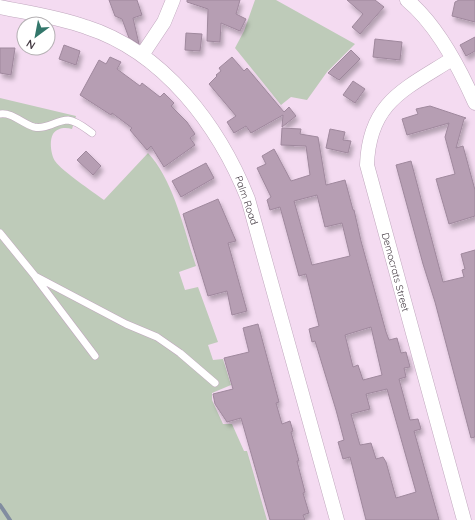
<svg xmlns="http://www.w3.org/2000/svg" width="475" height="520" viewBox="0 0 475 520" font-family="Quicksand,sans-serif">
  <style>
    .green { fill: #becbb9 }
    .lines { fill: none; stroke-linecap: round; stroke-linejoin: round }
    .stream { stroke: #818ca0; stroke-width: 4 }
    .building { fill: #b69eb3; stroke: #9f889d; fill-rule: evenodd; filter: url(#shadow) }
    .lane-casing { stroke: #c0a8be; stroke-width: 8 }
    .street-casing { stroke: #c0a8be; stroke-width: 15 }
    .lane { stroke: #fff; stroke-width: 7 }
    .street { stroke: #fff; stroke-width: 14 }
    .labels { text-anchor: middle; stroke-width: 3; stroke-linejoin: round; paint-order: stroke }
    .street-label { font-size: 10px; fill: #433942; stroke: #fff }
  </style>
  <defs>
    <filter id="shadow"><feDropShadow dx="2.5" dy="4.5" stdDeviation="2" flood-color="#0004"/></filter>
  </defs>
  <rect width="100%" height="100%" fill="#f4dbf1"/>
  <path class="green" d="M255,0H276L355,44L327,72L307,100L291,97L281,105L235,48L244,31Z
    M0,98L76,116L72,129C65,127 57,128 53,134C49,141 51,155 55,161C63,172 92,191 104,200L148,153C174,181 184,230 196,266L179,272L185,290L198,287L218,342L208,345L213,360L223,359L231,385L212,393V400L223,424H232L244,451H247L267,520H0Z"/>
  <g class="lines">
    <path class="stream" d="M0,505L10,520"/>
  </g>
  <path class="building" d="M109,0H137L142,15L133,18L139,44L129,38L122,19L115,16Z
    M187,0H240L236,14L246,19L240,31L221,23L220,42L207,41L208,9L187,2Z
    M347,0H375L384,7L360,34L352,27L363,14Z
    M459,0H475V22L452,16L455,2Z
    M186,33L202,34L200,51L185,50Z
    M475,37V51L466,56L460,45Z
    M375,39L402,42L400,60L373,57Z
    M64,45L80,51L76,65L59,59Z
    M0,48H15L11,75L0,73Z
    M351,50L360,59L339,80L328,73Z
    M110,57L121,62L117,69L140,86L142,83L160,97L164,93L174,103L171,106L187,122L195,134L190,138L195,145L164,167L151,146L147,150L130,130L132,128L112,113L111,115L80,95L99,60L106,64Z
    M232,57L244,71L247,68L284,112L289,107L296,116L282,127L283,115L251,133L246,126L234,133L227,122L236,116L209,84L217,76L216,75L221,71L219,68Z
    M353,81L365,89L355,103L343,95Z
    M430,106L466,118L464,119L456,148L463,146L475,190V216L449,224L436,179L455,174L445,137L449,123L407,135L402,119L418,114L416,109Z
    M282,128L301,129L300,134L318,137L326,185L345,180L353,210H354L361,241L386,332L389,340L397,338L401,353L406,352L410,367L404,368L406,377L399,379L410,420L418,419L421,429L414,431L439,520H366L350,457L343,459L338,442L344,440L336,410L315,341L312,342L309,329L319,326L306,274L299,276L280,207L270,210L267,200L271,197L257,168L266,164L262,156L274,149L291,181L310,175L306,146L281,145ZM317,195L325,227L342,223L350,256L312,265L294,201ZM371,327L382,375L363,380L358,365L353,367L345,335ZM387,389L416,492L396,498L386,462L383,457L376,459L371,443L360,445L351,414L370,409L366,394Z
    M330,129L345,132L343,140L351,141L348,153L326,148Z
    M86,151L101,166L93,175L77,160Z
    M411,161L443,282L464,277L462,270L465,269L461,254L475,250V437L471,438L435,302L423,264L396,165Z
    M206,163L214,178L181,197L172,181Z
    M218,199L236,241L228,243L247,311L232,315L227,291L208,296L183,214Z
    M258,324L279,402L276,403L282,424L290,421L293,431L291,432L299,461H297L305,492L303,493L309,513L303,515L305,520H270L241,418L227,422L215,404L213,394L233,389L224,358L249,352L243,328Z"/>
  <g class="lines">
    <defs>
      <path id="lane" d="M0,114C12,112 23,124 34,127C47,130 56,120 68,120C77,121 85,128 92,133
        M0,233L35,276L126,324L157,337L180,353L215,383
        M36,278L95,356"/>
      <path id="street" d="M407,0C436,24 460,69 475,103
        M0,7C29,13 58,17 86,27C164,52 219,126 248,199L337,520
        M142,55L164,22L173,0
        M452,59C405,89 369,102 367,165L464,520"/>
    </defs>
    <use href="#lane" class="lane-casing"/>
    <use href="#street" class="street-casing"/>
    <use href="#lane" class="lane"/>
    <use href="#street" class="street"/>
  </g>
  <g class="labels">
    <g class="street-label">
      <text transform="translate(247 200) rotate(71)" y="4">Palm Road</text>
      <text transform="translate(396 272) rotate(75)" y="4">Democrats Street</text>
    </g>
  </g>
  <g transform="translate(36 36) rotate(212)"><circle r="19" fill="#ffffff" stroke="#b4b0b3"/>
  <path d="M0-3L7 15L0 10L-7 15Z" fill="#33776b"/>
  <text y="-6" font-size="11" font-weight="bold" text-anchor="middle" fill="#433942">N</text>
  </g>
</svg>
